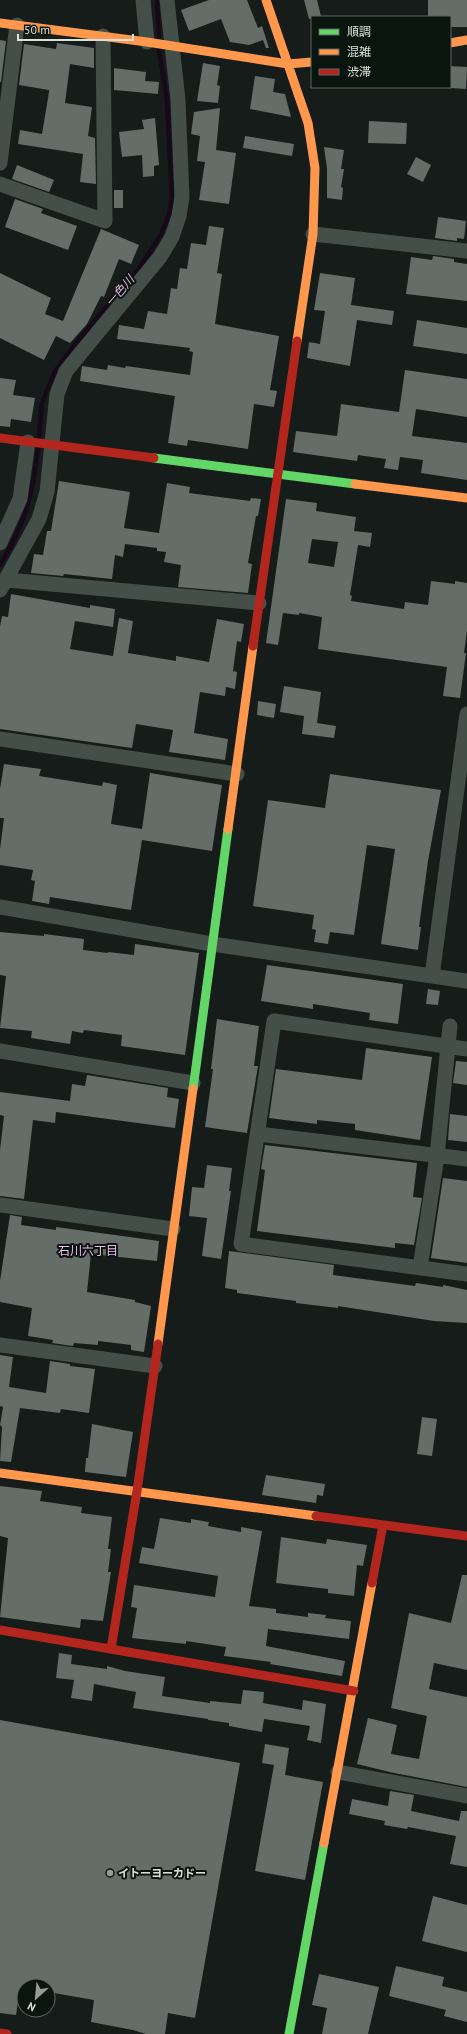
<svg xmlns="http://www.w3.org/2000/svg" width="467" height="2034" viewBox="0 0 467 2034" font-family="'PT Sans','Noto Sans JP',sans-serif">
  <style>
    .lines { fill: none; stroke-linecap: round; stroke-linejoin: round }
    .stream { stroke: #170917; stroke-width: 4.5 }
    .building { fill: #646d68; fill-rule: evenodd }
    .street { stroke: #454f4a; stroke-width: 15 }
    .fast { stroke: #63d668; stroke-width: 9 }
    .slow { stroke: #ff974d; stroke-width: 9 }
    .jam { stroke: #b3261e; stroke-width: 9 }
    .poi-dot { fill: #959c98; stroke: #0b1510; stroke-width: 1.5 }
    .labels { text-anchor: middle; stroke-width: 4; stroke-linejoin: round; paint-order: stroke }
    .poi-label { font-size: 11px; font-weight: bold; fill: #dae1dd; stroke: #0b1510; text-anchor: start }
    .water-label { font-size: 12px; font-style: italic; fill: #e5bae4; stroke: #0b1510 }
    .neighbourhood-label { font-size: 12px; fill: #f2b8f1; stroke: #0b1510 }
  </style>
  <rect width="100%" height="100%" fill="#161c19"/>
  <g class="lines">
    <path class="stream" d="M157,0L159,38
      M39,437L42,403L54,373L75,344L139,269L161,234L169,215L172,198L167,100L159,50
      M0,565C25,524 33,495 38,448"/>
  </g>
  <path class="building" d="M209,0H247L258,28L262,26L269,48H266L263,40L249,45L230,42L221,19L189,31L181,10Z
    M304,0H317L321,16L309,19Z
    M428,0H467V27H451V17H428Z
    M0,40L6,41L1,82H0Z
    M57,43L94,48V68L70,64L65,103L92,107L88,136L95,138L96,184L80,182L83,154L18,144L20,130L42,134L49,92V90L19,85L24,44L56,49Z
    M203,63L220,66L217,85L220,86L218,103L197,101Z
    M450,66L467,67L466,89L450,88Z
    M114,68L146,72L145,81L159,82L158,94L114,90Z
    M255,76L275,79L273,92L285,94L291,117L250,109Z
    M220,108L216,150L236,153L229,204L199,200L205,162L197,161L200,136L191,134L194,112Z
    M155,118L159,165L154,166V176L143,177L142,155L122,157L119,132L144,129L142,120Z
    M369,121L407,123L406,144L368,143Z
    M245,136L294,144L292,156L243,148Z
    M324,147L344,150L341,169H344L341,187L343,188L342,200L327,198V168Z
    M416,157L431,165L423,182L407,174Z
    M17,165L54,180L49,192L12,179Z
    M114,190H123V208H114Z
    M15,199L43,209L41,213L77,226L68,250L5,227Z
    M438,217L466,221L464,239L457,238V241L435,238Z
    M209,226L224,228L217,273L222,274L215,324L279,336L270,390L277,391L274,407L254,404L248,449L188,440L187,446L168,443L175,396L80,381L82,366L107,370L108,365L125,368L126,366L190,375L193,352L189,351L190,348L117,339L119,325L144,329L148,311L167,314L171,288L177,289L180,268L187,269L191,243L206,245Z
    M101,229L139,245L131,264L119,259L104,297L101,296L87,324L70,343L56,336L44,360L0,338V273L51,298L45,314L63,321Z
    M433,256L454,259V262L467,264V301L406,294L411,257L432,260Z
    M320,273L355,278L351,305L394,311L392,325L357,320L350,366L307,358L309,342L320,344L325,311L314,310Z
    M417,320L467,328V354L413,346Z
    M405,370L467,379V417L416,409L412,436L467,443V480L421,473L423,460L400,457L398,470L384,468L386,459L358,455L357,461L293,452L296,431L337,436L341,404L399,412Z
    M0,378L16,380L13,395L35,398L31,422L11,419L10,427L0,426Z
    M59,481L130,492L124,528L159,533L167,483L190,487L189,493L250,501L251,498L261,499L258,516H256L248,563L252,564L248,593L178,587L181,565L164,562L166,552L157,551V548L125,544L123,557L115,555L112,579L64,574L63,576L31,573L34,554L43,555L47,531H51Z
    M286,499L317,503L316,511L356,517L354,531L372,533L370,547L358,545L350,595L352,596L351,601L404,609L405,602L428,605L431,581L455,584V581L467,583V630L464,653H466L460,698L443,696L447,667L318,649L322,617L299,613V615L283,613L278,645L266,643ZM312,539L338,542L334,567L308,563Z
    M11,594L90,608V605L115,609L113,627L75,621L70,649L113,656L119,618L133,621L128,653L176,661V656L209,662L217,619L244,624L241,642L237,641L233,671L237,672L235,689L226,687L225,696L200,692L194,733L228,739L225,760L169,752L173,730L136,724L132,748L0,729V627L2,616L8,617Z
    M284,686L321,692L317,723L336,726L334,738L302,734L304,716L280,712Z
    M258,701L276,704L274,718L257,715Z
    M4,764L41,769L39,776L102,786L103,782L117,785L111,824L142,829L150,773L222,785L212,851L142,840L131,910L50,897L49,904L32,901L35,881L31,880L33,870L0,865V849L4,818H0V789Z
    M330,774L441,790L428,861L419,927H421L418,950L381,944L395,849L367,845L354,935L330,932L328,944L314,942L316,930L312,929L314,915L253,906L268,800L325,808Z
    M0,932L44,936V934L84,939L83,950L108,953V952L134,955L135,944L199,953L185,1055L121,1046L122,1035L84,1030L83,1033L72,1031L70,1044L31,1038L32,1031L0,1028L6,976L0,975Z
    M267,965L403,984L398,1024L369,1020L370,1013L313,1004V1009L261,1001Z
    M428,989L440,991L438,1005L426,1004Z
    M217,1019L259,1026L254,1066H258L247,1133L205,1127L213,1069H211Z
    M366,1048L432,1057L420,1140L355,1130V1124L317,1120V1124L269,1118L276,1069L362,1080Z
    M456,1061L467,1062V1085L453,1083Z
    M87,1075L168,1088L167,1097L179,1099L175,1128L56,1112L55,1123L33,1120L24,1199L0,1196V1150L4,1116L0,1115V1092L70,1101L72,1084L85,1086Z
    M450,1114L467,1116V1142L448,1140Z
    M265,1145L417,1163L413,1197L422,1198L414,1245L395,1243V1248L257,1231L265,1170L261,1169Z
    M207,1165L232,1168L229,1191H231L221,1259L202,1256L207,1218L189,1216L192,1187L204,1188Z
    M443,1178L467,1181V1263L431,1258Z
    M10,1215L22,1217L21,1225L56,1230V1227L159,1241L157,1261L91,1254L87,1292L135,1300V1302L151,1306L144,1352L131,1350V1345L98,1341V1345L74,1343L73,1346L52,1343L53,1340L28,1336L32,1308L0,1302V1281Z
    M229,1251L334,1265L333,1275L415,1286L416,1283L443,1287V1285L467,1290V1323L434,1321L338,1306V1308L296,1303V1301L237,1293V1290L225,1288Z
    M0,1355L13,1357L9,1387L46,1393L50,1361L70,1364V1366L95,1369L89,1413L61,1409L60,1413L20,1408L11,1462L0,1461L2,1427L0,1425L3,1407L0,1406Z
    M422,1417L437,1419L432,1456L417,1454Z
    M92,1424L133,1432L126,1477L85,1472L86,1458H88Z
    M266,1475L325,1484L323,1496L317,1495L316,1503L262,1495Z
    M0,1486L42,1491L40,1501L82,1507L81,1513L112,1517L108,1549H111L108,1572H111L103,1621L81,1619L80,1628L0,1617L8,1538L0,1536Z
    M160,1518L191,1523V1519L209,1522L208,1526L241,1532V1527L262,1531L249,1606L276,1609V1613L308,1617V1613L326,1615L325,1618L351,1621L349,1639L268,1629L266,1646L345,1661L342,1676L270,1664L271,1662L224,1656L226,1647L186,1641V1644L132,1638L137,1608L131,1607L134,1585L215,1597L218,1576L139,1563L142,1547L154,1549Z
    M281,1537L326,1544L327,1539L367,1545L363,1566L357,1565L354,1596L328,1593V1589L276,1583Z
    M462,1575H467V1670L434,1663L429,1689L467,1697V1787L394,1773L357,1764L368,1718L397,1725L391,1754L419,1759L427,1716L391,1708L409,1613L451,1623Z
    M59,1653L72,1655L71,1664L107,1669V1666L125,1671L165,1677L162,1696L210,1703V1701L241,1704L243,1690L264,1692L263,1703L302,1710L303,1700L326,1704L321,1743L307,1740L310,1726L264,1719L262,1732L229,1726V1723L208,1720V1719L133,1708L136,1692L94,1684L92,1701L71,1698L74,1680L56,1678Z
    M0,1720L240,1763L195,2018L168,2013L165,2034H146L133,2030L91,2022L94,2000L48,1992V1986L20,1987L16,2015L0,2013Z
    M265,1744L289,1748L285,1775L323,1782L305,1880L255,1871L274,1765L262,1763Z
    M390,1791L414,1795L411,1811L459,1821L461,1811H467V1867L450,1864L456,1836L408,1827L407,1829L384,1825L385,1821L349,1814L352,1799L388,1806Z
    M433,1896L467,1905V1952L422,1941Z
    M396,1966L444,1977L442,1986L467,1992V2022L444,2016L446,2010L389,1996Z
    M319,1974L379,1987L368,2034H322L327,2008L312,2005Z"/>
  <g class="lines">
    <path class="street" d="M143,0L147,42
      M0,163L17,25
      M0,184L105,221L103,36
      M313,234L467,251
      M0,543L20,499L28,442
      M7,580L259,603
      M0,590L39,519L47,492L57,394L66,371L160,257L172,237L179,216L182,197L178,100L167,0
      M0,739L237,774
      M0,907L212,944L467,981
      M432,976L467,714
      M467,1049L274,1021L241,1244L467,1274
      M0,1051L193,1083
      M258,1134L467,1159
      M0,1205L173,1229
      M420,1268L437,1156L450,1026
      M0,1345L155,1366
      M338,1772L467,1796"/>
    <path class="fast" d="M154,458L355,484
      M193,1089L228,829
      M289,2034L324,1843"/>
    <path class="slow" d="M266,0L308,123L315,168L313,234L297,341
      M0,23L147,42L288,64L312,62
      M450,43L467,40
      M355,484L467,498
      M228,829L253,646
      M158,1344L193,1089
      M0,1473L316,1516
      M324,1843L372,1583"/>
    <path class="jam" d="M0,438L154,458
      M253,646L297,341
      M316,1516L467,1536
      M372,1583L383,1525
      M0,1630L354,1691
      M111,1649L137,1491L158,1344
      M0,2033L7,2034"/>
  </g>
  <circle class="poi-dot" cx="110" cy="1873" r="4"/>
  <g class="labels">
    <g class="poi-label">
      <text x="118" y="1877">イトーヨーカドー</text>
    </g>
    <g class="water-label">
      <text transform="translate(120 291) rotate(-49)" y="4">一色川</text>
    </g>
    <g class="neighbourhood-label">
      <text x="88" y="1255">石川六丁目</text>
    </g>
  </g>
  <rect x="311" y="16" width="140" height="72" fill="#0b1510" stroke="#5e6762"/>
  <rect x="319" y="29" width="20" height="6" fill="#63d668" stroke="#5e6762"/>
  <text x="347" y="36" font-size="12" fill="#dae1dd">順調</text>
  <rect x="319" y="49" width="20" height="6" fill="#ff974d" stroke="#5e6762"/>
  <text x="347" y="56" font-size="12" fill="#dae1dd">混雑</text>
  <rect x="319" y="69" width="20" height="6" fill="#b3261e" stroke="#5e6762"/>
  <text x="347" y="76" font-size="12" fill="#dae1dd">渋滞</text>
  <g transform="translate(36 1998) rotate(207)"><circle r="19" fill="#0b1510" stroke="#5e6762"/>
  <path d="M0-3L7 15L0 10L-7 15Z" fill="#959c98"/>
  <text y="-6" font-size="11" font-weight="bold" text-anchor="middle" fill="#dae1dd">N</text>
  </g>
  <path d="M18 34v6h115v-6" fill="none" stroke="#dae1dd" stroke-width="2"/>
  <text x="24" y="34" font-size="12" fill="#dae1dd" stroke="#0b1510" stroke-width="3" paint-order="stroke">50 m</text>
</svg>
